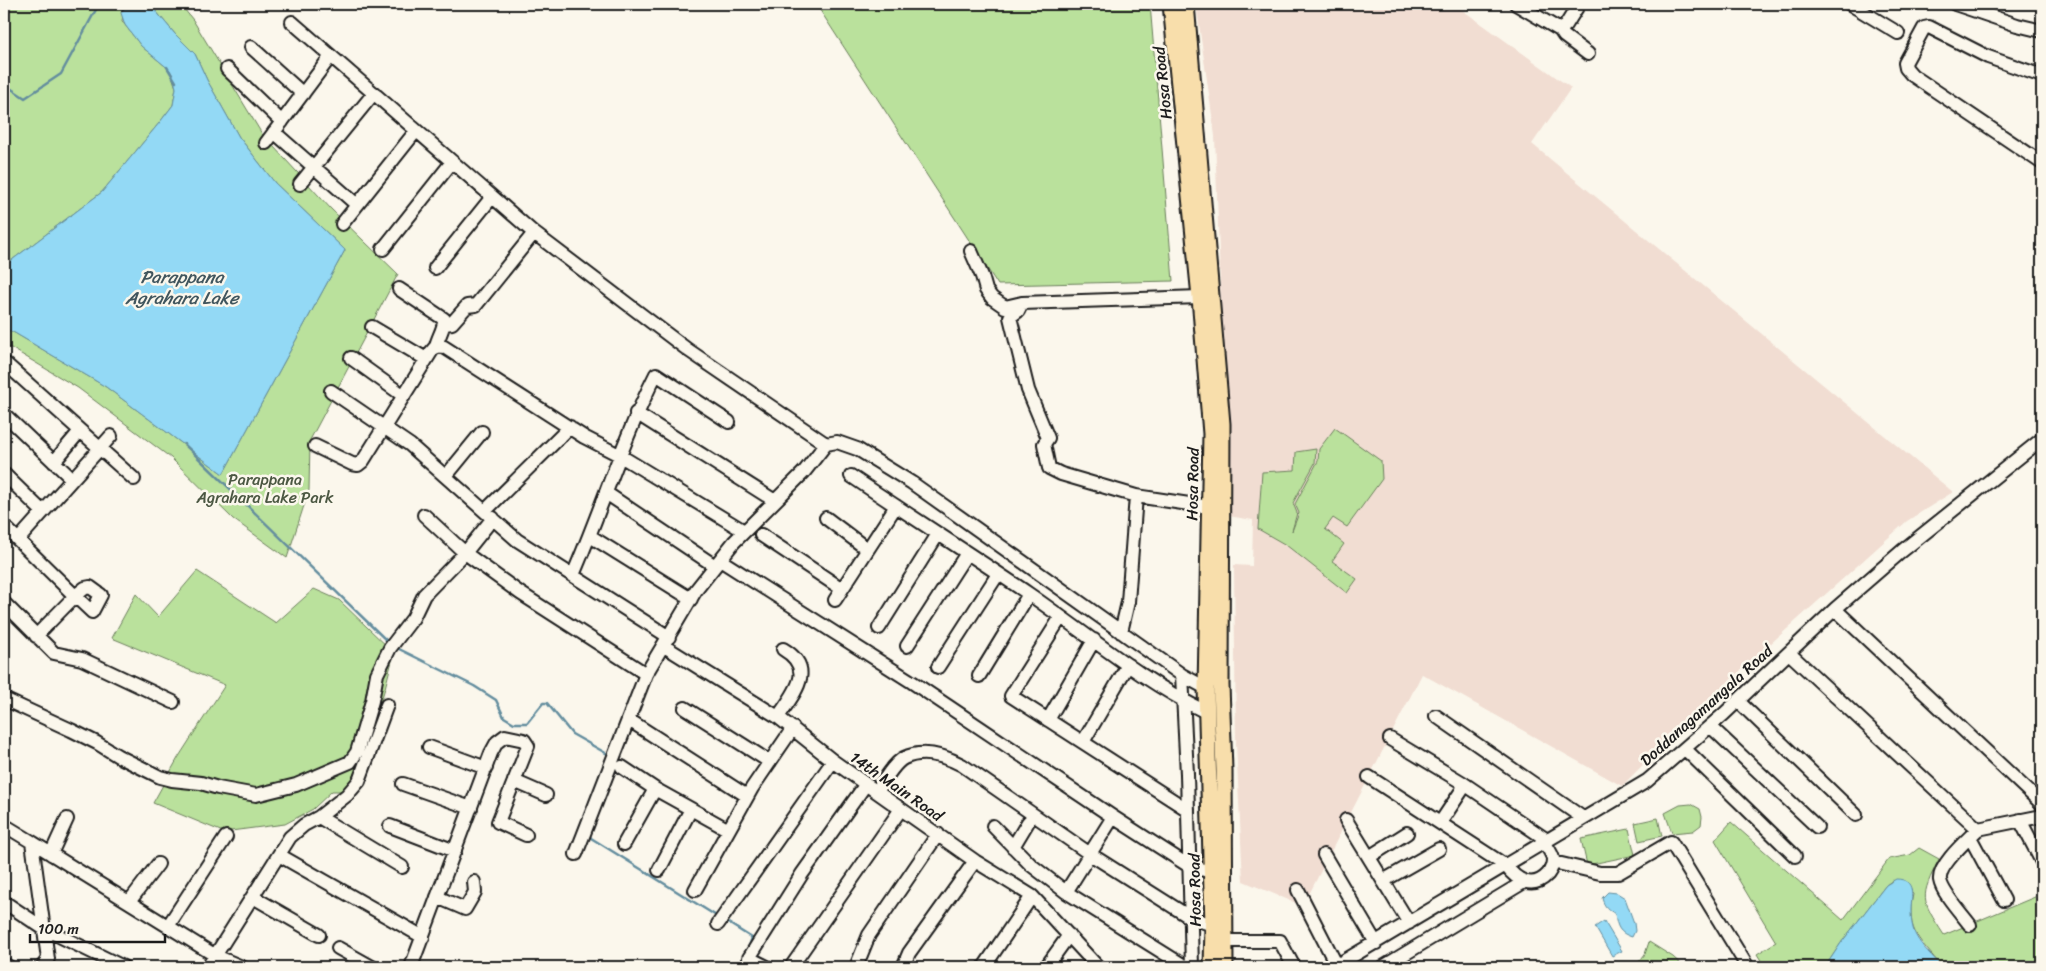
<svg xmlns="http://www.w3.org/2000/svg" width="2046" height="971" viewBox="0 0 2046 971" font-family="Sriracha,sans-serif">
  <style>
    .built { fill: #f1ddd2 }
    .green { fill: #bae19c; stroke: #6b7e5c }
    .water { fill: #93d9f5; stroke: #638d9e }
    .lines { fill: none; stroke-linecap: round; stroke-linejoin: round }
    .stream { stroke: #638d9e; stroke-width: 2.5 }
    .minor-casing { stroke: #1c1c1c; stroke-width: 16 }
    .major-casing { stroke: #1c1c1c; stroke-width: 19 }
    .minor { stroke: #fbf7ec; stroke-width: 12 }
    .major { stroke: #f8deab; stroke-width: 15 }
    .labels { text-anchor: middle; stroke-width: 5; stroke-linejoin: round; paint-order: stroke }
    .street-label { font-size: 16px; fill: #1c1c1c; stroke: #fbf7ec }
    .park-label { font-size: 16px; fill: #4b5742; stroke: #fbf7ec }
    .water-label { font-size: 18px; font-style: italic; fill: #40555d; stroke: #fbf7ec }
  </style>
  <rect width="100%" height="100%" fill="#fbf7ec"/>
  <filter id="ink" filterUnits="userSpaceOnUse"><feTurbulence type="fractalNoise" baseFrequency=".02" numOctaves="2"/><feDisplacementMap in="SourceGraphic" scale="10" xChannelSelector="R" yChannelSelector="G"/><feConvolveMatrix kernelMatrix="1 2 1 2 8 2 1 2 1" color-interpolation-filters="sRGB"/></filter>
  <g filter="url(#ink)">
    <path class="built" d="M1196,4H1454L1571,88L1532,144L1953,492L1907,521L1698,709L1622,786L1422,674L1303,906L1243,881L1236,743L1234,565L1252,566L1253,520L1228,516L1215,136Z"/>
    <path class="green" d="M4,4H125L122,21L125,25L141,46L170,70L176,88L173,105L160,122L102,192L4,266Z
      M150,4H180L193,20L262,134L331,209L398,274L310,440L309,490L287,558L233,519L171,458L78,388L11,348L4,346V329L13,332L106,387L223,474L345,250L275,183L239,137L207,80L195,54L175,34Z
      M816,4H1150L1173,281L998,285Z
      M1335,428L1381,461L1382,479L1347,527L1333,518L1325,529L1344,544L1332,561L1357,579L1347,593L1286,545L1258,529L1262,472L1295,470L1296,452L1316,449L1315,463L1293,503L1297,513L1292,531L1299,513L1295,504L1318,461L1319,449Z
      M197,571L276,623L314,589L339,600L394,653L385,688L365,752L345,791H332L313,809L285,824L223,832L153,803L178,758L225,685L112,638L136,594L158,617Z
      M1691,804L1700,809L1702,817L1701,825L1693,831L1672,833L1665,813L1680,805Z
      M1658,818L1662,836L1639,841L1635,823Z
      M1731,822L1843,920L1889,859L1910,855L1919,848L1939,859C1920,898 1920,898 1944,935L2042,894V967H1942C1921,940 1905,933 1913,894L1893,880L1886,885L1841,943L1825,967H1765L1757,954L1776,942L1715,840Z
      M1629,829L1635,855L1587,865L1581,839Z
      M1649,942L1673,957L1684,967H1635L1645,954Z"/>
    <path class="water" d="M125,4H150L175,34L195,54L207,80L239,137L275,183L345,250L223,474L106,387L13,332L4,329V266L102,192L160,122L173,105L176,88L173,76L170,70L141,46L125,25L121,13Z
      M1896,879C1917,879 1911,897 1911,911C1911,919 1912,927 1915,934C1922,948 1933,956 1942,967H1825L1841,943L1886,885Z
      M1608,892L1617,893L1625,898L1634,923L1635,931L1632,937C1619,933 1617,927 1615,914C1608,909 1604,907 1602,898Z
      M1604,921L1622,951L1612,956L1595,927Z"/>
    <g class="lines">
      <path class="stream" d="M118,4L123,9
        M167,67L176,82
        M4,84L25,98L61,74L99,4H100
        M184,444L388,642
        M397,648L474,686L496,700L504,717L514,723H527L543,703H547L572,734L611,756
        M589,834L591,838L718,917
        M725,921L752,938L748,949
        M741,967L744,959"/>
      <defs>
        <path id="minor" d="M1516,4L1560,30L1566,25L1579,4
          M1850,4L1898,33
          M1955,4L2017,25L2042,31
          M292,22L534,233L688,350L826,444
          M1560,30L1564,36L1588,54
          M251,47L303,94
          M227,69L282,122
          M2042,76L1988,57L1929,27L1924,28L1905,63L1906,68L1912,75L2042,163
          M274,132L357,205
          M266,143L331,56
          M300,184L374,93
          M342,224L416,131
          M383,249L452,162
          M971,251L982,276L986,290L992,298L1005,307L1022,303
          M435,268L492,197
          M399,289L444,319C445,327 438,337 436,346
          M445,324L452,323L467,306L476,305L534,233
          M372,327L426,359
          M351,358L404,396
          M6,364L134,479
          M331,391L410,445L517,540L669,637
          M636,413L775,501
          M4,414L72,479
          M315,446L352,464L358,465L363,461L431,352L436,346L444,347L584,437L619,455L744,531
          M54,462L80,431
          M4,474L43,512
          M446,476L482,432
          M851,476C910,516 970,554 1029,594C1087,634 1142,681 1206,712
          M606,493L715,566
          M1136,496L1209,507
          M485,511L570,427
          M424,515L465,553L520,593L646,674
          M826,518L867,549
          M4,526L75,596L36,636
          M761,535L842,589
          M590,536L691,599
          M18,540L111,436
          M720,560L912,682L1113,817L1189,866L1212,872
          M573,575C602,508 623,439 656,374L729,422
          M90,587L101,595L92,612L75,596L85,588Z
          M835,600L896,506
          M4,603L54,653L82,659L173,702
          M1835,609L2042,804
          M1061,617L1011,696L1188,810
          M879,628L938,534
          M1121,632L1128,602L1136,496L1061,474L1049,468L1044,444L1048,438L1028,390L1010,317L1018,311L1022,303L1200,297
          M664,646L778,717L833,761L901,809L975,861L1032,896L1098,967
          M907,646L967,553
          M1789,653L1978,829L2042,816
          M938,667L998,574
          M1182,675L1187,774L1192,967
          M979,676L1029,594
          M4,699L71,730L97,743L118,756L160,777L172,780L201,783L218,788L256,795L296,785L350,762L357,752L372,701L377,674L390,648L413,618L424,595L465,553L493,518
          M1738,701L1856,815
          M685,708L770,762
          M1436,716L1583,818
          M778,717C794,693 817,669 783,649
          M629,720L747,796
          M1048,720L1094,640
          M1710,726L1817,827
          M1390,739L1463,783L1462,790L1440,823
          M1083,742L1128,665
          M429,747L486,768
          M1685,749L1795,856
          M622,767L655,789L727,829
          M1369,777L1506,866C1517,881 1533,890 1548,874C1551,870 1553,864 1553,859C1552,853 1547,847 1544,842
          M514,781L546,795
          M1463,783L1547,840
          M403,784L471,808
          M877,792C883,782 894,763 904,758C923,749 945,756 962,765L1090,854L1191,918L1213,925
          M319,817L347,795L359,781L387,705
          M1346,820L1409,923
          M2020,820L2042,862
          M4,825L32,842L48,959L42,967
          M390,826L455,851
          M993,826L1031,865L1066,892L1186,967
          M1970,837L2004,900
          M32,842L216,956L242,967
          M624,844L655,789
          M1013,847L1028,822
          M51,854L67,819
          M576,854L646,674L696,590L734,542L804,472L826,444L837,442L857,449L912,483L1182,675L1206,688
          M279,855L423,937
          M1324,855L1376,943
          M1369,857L1407,833
          M1553,862L1600,873H1618L1671,842L1747,966
          M659,870L691,809
          M1383,881L1439,849
          M695,890L752,788L793,728
          M1298,890L1337,966
          M1066,892L1113,817
          M253,897L319,935
          M437,897L465,909L475,892L474,882
          M4,902L43,928L123,967
          M129,902L158,864
          M718,924L833,761
          M1970,925C1962,914 1942,893 1940,880C1938,865 1967,840 1978,829
          M168,926L226,837
          M1225,941H1280L1294,967
          M338,948L372,967
          M4,964L9,967
          M208,967L290,837L304,825L319,817L402,867
          M411,967L491,753L497,742L505,736L524,740L528,746L498,822L526,835
          M767,967L749,958L802,874L866,784
          M791,967L901,809
          M856,967L869,935L938,834
          M903,967L909,953L975,861
          M984,967L1032,896
          M1046,967L1069,935
          M1334,967L1647,781L1724,714L1835,609L1902,551L2042,439
          M1383,967L1524,882"/>
        <path id="major" d="M1171,4L1200,297L1211,434L1206,688L1213,925L1212,967
          M1186,4L1222,424L1221,685L1224,770L1225,967"/>
      </defs>
      <use href="#minor" class="minor-casing"/>
      <use href="#major" class="major-casing"/>
      <use href="#minor" class="minor"/>
      <use href="#major" class="major"/>
    </g>
  </g>
  <g class="labels">
    <g class="street-label">
      <text transform="translate(1162 83) rotate(-96)" y="6">Hosa Road</text>
      <text transform="translate(1192 484) rotate(-89)" y="6">Hosa Road</text>
      <text transform="translate(1706 705) rotate(-42)" y="6">Doddanagamangala Road</text>
      <text transform="translate(897 786) rotate(35)" y="6">14th Main Road</text>
      <text transform="translate(1194 890) rotate(-91)" y="6">Hosa Road</text>
    </g>
    <g class="park-label">
      <text x="265" y="485">Parappana<tspan x="265" dy="18">Agrahara Lake Park</tspan></text>
    </g>
    <g class="water-label">
      <text x="182" y="283">Parappana<tspan x="182" dy="21">Agrahara Lake</tspan></text>
    </g>
  </g>
  <rect width="2046" height="971" fill="none" stroke="#fbf7ec" stroke-width="20"/>
  <rect x="10" y="10" width="2026" height="951" fill="none" stroke="#1c1c1c" stroke-width="2" filter="url(#ink)"/>
  <path d="M30 934v8h135v-8" fill="none" stroke="#1c1c1c" stroke-width="2.5"/>
  <text x="38" y="934" font-size="15" fill="#1c1c1c" stroke="#fbf7ec" stroke-width="4" paint-order="stroke">100 m</text>
</svg>
